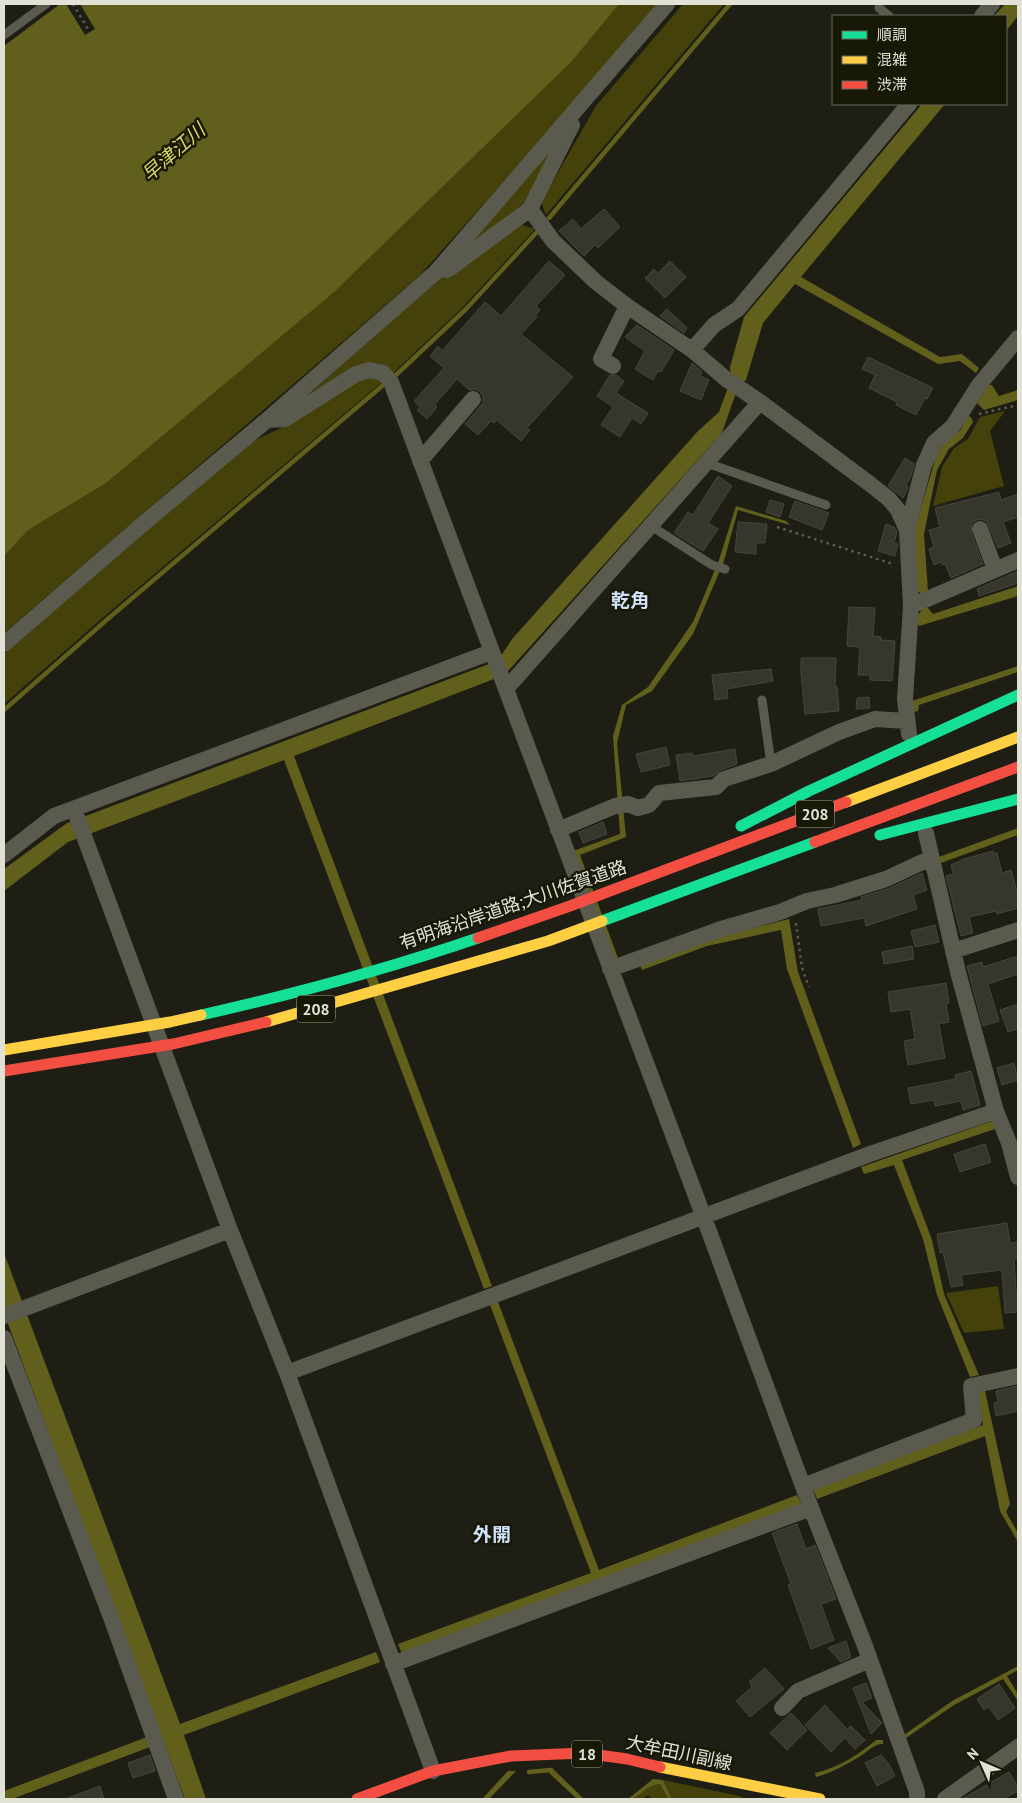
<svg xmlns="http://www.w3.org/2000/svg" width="1022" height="1803" viewBox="0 0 1022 1803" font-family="'PT Sans','Noto Sans JP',sans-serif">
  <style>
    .green { fill: #44420a }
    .water { fill: #605f1c }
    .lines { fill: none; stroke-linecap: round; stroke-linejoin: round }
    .stream { stroke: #605f1c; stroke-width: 4.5 }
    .building { fill: #36362d; stroke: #46463e }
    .path { stroke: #5c5c53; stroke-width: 2.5; stroke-dasharray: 2.5 4; stroke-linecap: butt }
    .lane { stroke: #5a5a4e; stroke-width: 9 }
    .street { stroke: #5a5a4e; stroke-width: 16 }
    .fast { stroke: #16e098; stroke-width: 11 }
    .slow { stroke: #ffcf43; stroke-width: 11 }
    .jam { stroke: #f24e42; stroke-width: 11 }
    .labels { text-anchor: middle; stroke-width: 5; stroke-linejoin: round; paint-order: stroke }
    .shield { fill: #181807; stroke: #a5a598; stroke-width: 1 }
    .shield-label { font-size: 16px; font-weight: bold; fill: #e1e1d6 }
    .street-label { font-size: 18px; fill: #e1e1d6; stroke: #181807 }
    .water-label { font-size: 19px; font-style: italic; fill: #e0dc61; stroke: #181807 }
    .neighbourhood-label { font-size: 19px; font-weight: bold; fill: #d0e2fc; stroke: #181807 }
  </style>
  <rect width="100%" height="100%" fill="#1e1e14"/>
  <path class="green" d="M607,4H658L602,72L419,276L4,633V534Z
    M683,4H724L546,215L541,202L596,106Z
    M563,136L525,202L460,254Z
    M522,225L535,229L463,307L392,374L377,363L358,367L296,406L437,280Z
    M371,376L382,382L106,615L4,704V654L245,445L281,428L355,380Z
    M1005,411L990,431L1004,486L933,506L942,467L954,448L968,439L980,417Z
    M998,1286L1004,1329L964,1333L946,1293Z
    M663,1780L744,1797L739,1799H672Z
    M652,1784H660L668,1799H652L648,1795L642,1799H633Z"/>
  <path class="water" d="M60,4H66L85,35L95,29L80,4H619L571,62L333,293L106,483L28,530L4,556V46Z
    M1005,4H1018V16L1006,31V16H994Z
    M922,104H945L801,277L940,357L962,354L979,368L976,373L960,361L938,364L795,284L763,323L746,380L739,384L722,433L509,670L494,679L294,756L492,1286L484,1289L284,760L68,842L4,891V869L67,823L489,664L500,657L513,638L698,431L719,412L731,379L730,367L744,317Z
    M988,385H992L999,396L1018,390V400L984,410L977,403Z
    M968,416L971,417L973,422L963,438L949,449L937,470L924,534L928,591L922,594L917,591L914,532L937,453L947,440L960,431Z
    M736,506L786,521L790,525L738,510L724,561L693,634L652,691L626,705L617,743L626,837L580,855L618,958L613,960L573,851L620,834L613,736L622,705L648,687L693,622L719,560Z
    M1018,586V596L919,626L916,618L923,608H928L933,614Z
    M1018,666V672L919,705L918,711L911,713L912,701Z
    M1018,828V835L938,864L936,858Z
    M789,919L798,972L861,1144L853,1148L787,969L781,930L707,946L642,970L639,963L705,940Z
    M992,1121L995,1129L902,1160L932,1240L944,1294L979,1375L970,1377L937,1295L923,1239L894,1165L864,1174L861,1167Z
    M4,1253L180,1724L376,1652L380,1662L184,1735L206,1799H185L4,1313Z
    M498,1302L599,1570L797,1495L801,1504L402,1654L398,1644L591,1573L490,1305Z
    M985,1391L1010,1504L1006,1512L1018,1533V1542L1000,1511L985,1436L817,1499L813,1489L983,1425L978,1392Z
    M1018,1666V1670L1007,1676L1018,1694V1701L1003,1679L954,1705L906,1738L904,1735L952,1701Z
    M147,1737L150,1747L12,1799H4V1791Z
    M876,1740H883V1744C873,1744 868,1752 859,1757C845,1765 832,1773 816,1777L815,1773C838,1768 858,1755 876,1740Z
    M552,1768L584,1799H577L549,1773Z
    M508,1771H516L489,1799H482Z
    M653,1779L663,1780L672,1799H668L660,1784C645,1784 641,1799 628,1799Z"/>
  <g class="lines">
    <path class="stream" d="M549,218L730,4
      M396,375L466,309L536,233
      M4,710L110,617L382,386
      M529,1772L551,1770"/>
  </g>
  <path class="building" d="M604,209L620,227L598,248L595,245L584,256L559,231L573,219L581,229Z
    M549,261L565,275L536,306L540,310L535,316L537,317L521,334L573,377L527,428L530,430L521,441L497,420L494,423L491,421L478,435L465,424L483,403V396L479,391L474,389L469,390L457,379L435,404L437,407L427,419L417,410L420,407L414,401L444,368L430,356L438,346L442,351L485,302L501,316Z
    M670,261L686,277L665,298L645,278L654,269L658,273Z
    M667,309L687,328L684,333L660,316Z
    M637,325L674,350L661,372L658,371L653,380L635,369L645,351L625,337Z
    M868,357L933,388L927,399L925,398L916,415L896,405L897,402L869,388L875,375L862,369Z
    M692,363L702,372L700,376L709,380L701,400L680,391Z
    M610,375H616L624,381L616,393L648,413L641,424L632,418L620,437L601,425L613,407L597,396Z
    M905,458L914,464L911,476L906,485L908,487L907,491L903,498L888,486Z
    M718,476L732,486L708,523L718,529L703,551L674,533L688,512L693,515Z
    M999,492L1001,500L1018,494V517L1003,522L1011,543L998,548L987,522L982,519L976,520L972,523L971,532L983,564L951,578L945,564L942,565L941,562L934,565L929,549L934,547L929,530L940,527L935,508Z
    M770,500L784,504L780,517L766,512Z
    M795,501L829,513L822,530L789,517Z
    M738,522L767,524L765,543H756V554L735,552Z
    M886,524L894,527L897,532L894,543L898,544L895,556L878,551Z
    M1018,571V583L979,596L977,589Z
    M849,607L875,608L873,636L881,637V640L895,641L892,681L870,680V675H858L860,647L847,646Z
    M801,658H836L835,687H837L839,711L805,714L801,674Z
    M771,669L773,681L727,689L728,698L715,700L712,675Z
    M869,697L870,708L856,709L857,698Z
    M666,747L670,765L641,772L636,754Z
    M735,749L737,764L721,770L713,776L680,781L676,755L692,753L693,756Z
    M603,822L607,834L583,843L579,832Z
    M993,851L994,854L997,853L1002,873L1011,870L1018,895V908L997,914L996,911L969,917L973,933L961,936L946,876L953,874L951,865L964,859Z
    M922,873L927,890L913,895L917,909L866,926L864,918L821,926L818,909L862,900L861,897L890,888Z
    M935,925L939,942L915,947L911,931Z
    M912,946L914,959L884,964L882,952Z
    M1018,956V974L988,984L999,1021L983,1026L967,966L982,962L983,967Z
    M946,983L949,1003L946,1004L949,1022L939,1024L945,1058L908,1065L904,1041L915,1039L910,1009L891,1012L888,992Z
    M1018,1004V1029L1008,1032L1000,1010Z
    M1014,1063L1018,1080L1002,1085L997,1068Z
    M971,1071L980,1105L963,1110L961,1101L935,1106L934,1100L911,1104L908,1088L956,1079L955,1075Z
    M985,1144L991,1162L960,1172L954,1154Z
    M1007,1223L1010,1243L1018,1242V1259L1014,1260L1016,1292H1018V1312L1005,1313L1002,1270L961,1275L963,1285L951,1287L943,1252L940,1253L937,1234Z
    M1018,1386V1411L996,1416L994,1403L998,1402L996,1391Z
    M797,1524L806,1549L815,1545L836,1599L821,1604L834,1640L811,1649L788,1585L791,1584L772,1533Z
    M846,1641L851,1657L841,1662L828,1648Z
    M765,1668L784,1689L750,1717L736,1701L752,1687L749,1682Z
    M866,1683L872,1698L862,1702L882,1723L871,1734L853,1688Z
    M999,1684L1015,1708L998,1720L989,1707L984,1710L977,1699Z
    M825,1705L847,1729L851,1726L865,1740L855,1749L845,1738L831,1752L805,1725Z
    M791,1713L807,1730L787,1750L770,1733Z
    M150,1755L155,1771L133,1778L128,1763Z
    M881,1755L888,1763L895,1776L877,1786L865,1763Z
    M1009,1772L1018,1787V1791L1003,1799H962Z
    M100,1786L104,1799H68V1798Z"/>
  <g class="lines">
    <path class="path" d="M73,4L88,29
      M979,414L1018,405
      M777,527L893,564
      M796,923L802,968L809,987"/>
    <path class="lane" d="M879,8L889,16
      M4,35L46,4
      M707,463L826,505
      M651,526L712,565L725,569
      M762,700L771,764"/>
    <path class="street" d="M982,16L992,4
      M530,209L553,241L596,282L627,306L692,350L726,379L760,402L870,484L889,499L898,510L907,530L911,606L905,699L909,734
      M446,270L450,268L530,209L572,125
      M692,350L714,325L738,309L909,104
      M613,366L601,359L627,306
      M267,420L285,419L356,374L370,370L383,373L391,382L703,1215L811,1508L865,1646L917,1792V1799
      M420,461L473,399
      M980,529L995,569
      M907,530L924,465L934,443L953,426L979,385L1018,338
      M911,606L1018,560
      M4,644L144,523L267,420L436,272L667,4
      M506,689L760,402
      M74,809L230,1230L287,1373L433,1771
      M558,830L615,806L628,804L638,808L649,805L659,793L716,787L724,779L771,764L839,732L875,719L907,721
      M926,833L958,972L996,1111L1009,1143L1018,1177
      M4,855L54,816L491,652
      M953,951L1018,930
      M610,969L721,929L780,912L807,901L835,895L886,879L931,858
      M4,1316L230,1230
      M4,1338L112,1620L176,1799
      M287,1373L870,1154L996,1111
      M803,1486L974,1420L971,1386L1018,1376
      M393,1664L811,1508
      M782,1708L798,1691L870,1660
      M945,1799L1018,1747"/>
    <path class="fast" d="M741,826L809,791L1018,695
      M880,835L1018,799
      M602,921L815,842
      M201,1015C295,994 387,969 478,938"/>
    <path class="slow" d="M846,802L1018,737
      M266,1022L548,941L602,921
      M4,1050L170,1022L201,1015
      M660,1767L820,1799"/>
    <path class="jam" d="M815,842L1018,767
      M478,938L570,906L846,802
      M4,1071L173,1044L266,1022
      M357,1799L433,1771L511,1756L584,1753L627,1759L660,1767"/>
  </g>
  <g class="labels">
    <g class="shield">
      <rect x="796" y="800.5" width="38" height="27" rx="4"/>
      <rect x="297" y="995.5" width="38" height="27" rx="4"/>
      <rect x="572" y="1740.5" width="30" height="27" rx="4"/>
    </g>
    <g class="shield-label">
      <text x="815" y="820">208</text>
      <text x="316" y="1015">208</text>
      <text x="587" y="1760">18</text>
    </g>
    <g class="street-label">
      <text transform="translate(513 905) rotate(-19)" y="6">有明海沿岸道路;大川佐賀道路</text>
      <text transform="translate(679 1753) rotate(12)" y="6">大牟田川副線</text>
    </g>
    <g class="water-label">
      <text transform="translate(173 152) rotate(-41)" y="7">早津江川</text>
    </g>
    <g class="neighbourhood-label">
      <text x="630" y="607">乾角</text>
      <text x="492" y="1541">外開</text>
    </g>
  </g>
  <rect width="1022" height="1803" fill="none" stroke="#e1e1d6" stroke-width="10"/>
  <rect x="832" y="15" width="175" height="90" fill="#181807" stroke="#68685a"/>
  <rect x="842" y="31" width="25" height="8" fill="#16e098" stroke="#68685a"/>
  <text x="877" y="40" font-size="15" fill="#e1e1d6">順調</text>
  <rect x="842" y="56" width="25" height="8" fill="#ffcf43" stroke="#68685a"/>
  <text x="877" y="65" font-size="15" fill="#e1e1d6">混雑</text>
  <rect x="842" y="81" width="25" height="8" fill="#f24e42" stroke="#68685a"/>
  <text x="877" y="90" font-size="15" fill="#e1e1d6">渋滞</text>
  <g transform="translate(982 1763) rotate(315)" stroke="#181807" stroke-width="4" paint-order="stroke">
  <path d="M0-4L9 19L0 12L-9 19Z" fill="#e1e1d6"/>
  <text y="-8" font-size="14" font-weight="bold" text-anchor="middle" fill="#e1e1d6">N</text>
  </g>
</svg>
